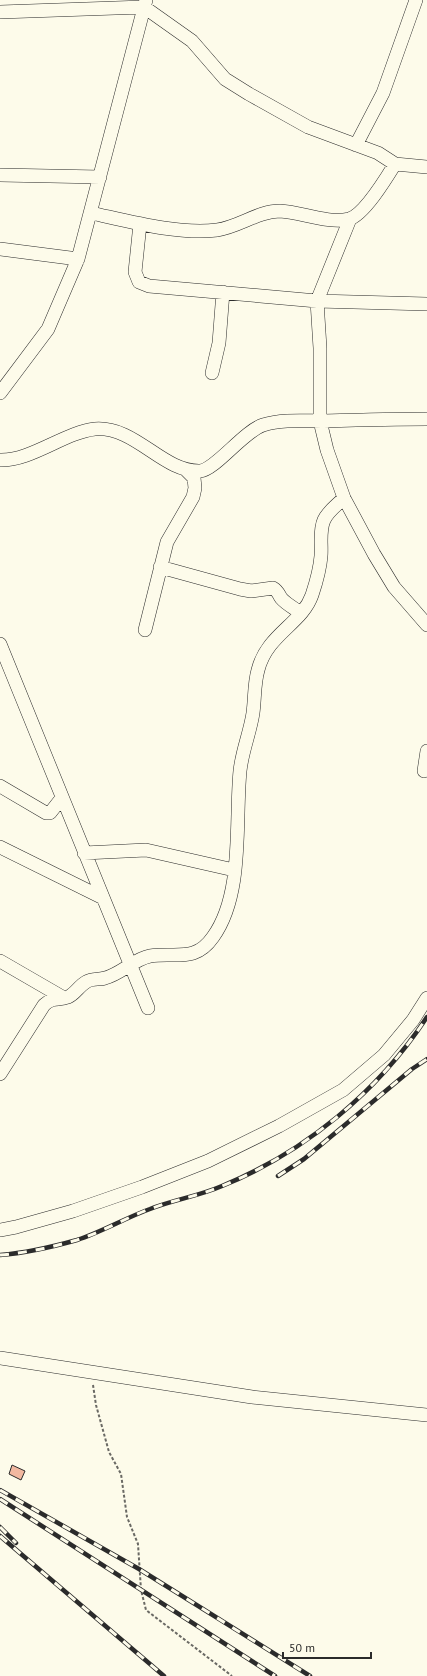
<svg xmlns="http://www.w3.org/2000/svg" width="427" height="1676" viewBox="0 0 427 1676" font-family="'PT Sans',sans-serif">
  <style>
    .building { fill: #f2b8a0; stroke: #2b2b2b }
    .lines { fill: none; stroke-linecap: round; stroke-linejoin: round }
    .minor-casing { stroke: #2b2b2b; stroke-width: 14 }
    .path { stroke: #6a6964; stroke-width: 2; stroke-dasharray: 3 2; stroke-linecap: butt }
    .minor { stroke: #fdfbea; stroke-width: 13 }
    .rail-casing { stroke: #2b2b2b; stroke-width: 4.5 }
    .rail { stroke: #fdfbea; stroke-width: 3; stroke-dasharray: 9; stroke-linecap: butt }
  </style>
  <rect width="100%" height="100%" fill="#fdfbea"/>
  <path class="building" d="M12,1465L25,1471L21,1480L9,1474Z"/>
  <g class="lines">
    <defs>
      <path id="minor" d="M0,12L144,7L192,41L225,79L249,94L308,127L378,153L395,164L427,167
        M356,145L383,93L416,0
        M0,175L100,177
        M91,213C128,221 179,235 217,230C239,227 258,211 280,211C301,212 328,224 349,219C364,215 387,177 395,164
        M350,219L317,301L320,348V421L327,450L344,498L374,554L394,587L427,625
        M140,224L135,272L139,282L149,286L317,301L427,304
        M0,249L78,259
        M212,373L219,343L223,292
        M0,393L48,329L78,259L146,0
        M0,460C31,461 65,432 95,429C136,426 162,472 200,471C215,470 244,431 263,425C283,419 303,421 324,421C358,420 393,419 427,419
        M160,567L240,589L251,591L273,588C278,591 278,593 281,598C286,604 294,608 301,613
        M145,630L167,542L193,497L195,488L194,478L186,470
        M0,644L148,1008
        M424,771L427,751
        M0,786L46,813H50L61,799
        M0,847L103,898
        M84,853L146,850L234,870
        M0,961L64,998
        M0,1074L44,1005C54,996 58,1001 68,997C75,994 79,986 86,982C92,978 99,980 105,978C121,974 134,959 150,956C176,952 195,963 213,937C244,894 235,822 240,771C242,751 250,733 253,713C255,698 254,684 258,670C267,634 302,624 312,595C316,583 320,569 321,556C322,545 319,531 324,520C328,511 337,505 344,498
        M0,1230L16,1227L73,1211L142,1187L208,1161L279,1126L343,1090L384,1055L413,1020L427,998
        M0,1358L252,1397L427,1415"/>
    </defs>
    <use href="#minor" class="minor-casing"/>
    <path class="path" d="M93,1385L96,1405L109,1452L121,1474L127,1517L138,1544L141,1590L146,1610L232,1676"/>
    <use href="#minor" class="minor"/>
    <defs>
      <path id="rail" d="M278,1176L304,1159L412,1069L427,1059
        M0,1255C26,1253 52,1247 77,1240C102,1232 125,1218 150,1209C173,1200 199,1196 222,1186C305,1152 378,1092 427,1017
        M0,1490L139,1569L310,1676
        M0,1499L275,1676
        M0,1527L16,1543
        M0,1536L164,1676"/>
    </defs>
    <use href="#rail" class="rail-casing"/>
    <use href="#rail" class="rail"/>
  </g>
  <path d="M283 1652v6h88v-6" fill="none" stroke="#2b2b2b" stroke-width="2"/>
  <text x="289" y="1652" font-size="12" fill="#2b2b2b" stroke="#fdfbea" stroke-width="3" paint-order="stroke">50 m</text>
</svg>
